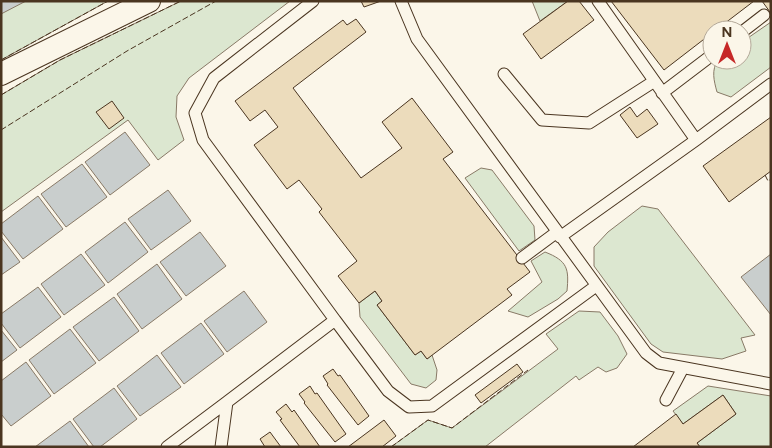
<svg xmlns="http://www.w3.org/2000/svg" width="772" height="448" viewBox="0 0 772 448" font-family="Figtree,sans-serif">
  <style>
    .green { fill: #dce7d0; stroke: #887966 }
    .water { fill: #c9cecd; stroke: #887966 }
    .building { fill: #ecdcbc; stroke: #4a3520 }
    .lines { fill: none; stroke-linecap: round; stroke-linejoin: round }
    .service-casing { stroke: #4a3520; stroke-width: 13 }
    .minor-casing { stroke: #4a3520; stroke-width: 24 }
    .service { stroke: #fbf6e9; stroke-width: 11 }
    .minor { stroke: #fbf6e9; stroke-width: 22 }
    .fence { stroke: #4a3520; stroke-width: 1; stroke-dasharray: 6 2.5; stroke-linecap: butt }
  </style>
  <rect width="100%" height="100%" fill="#fbf6e9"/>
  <path class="green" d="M1,1H108L1,60Z
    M181,1H290L189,78L177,96L176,117L184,140L158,160L128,120L1,212V95L60,60Z
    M532,1H568L540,21Z
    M771,22V67L731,97L717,92C714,81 711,70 718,60H742V42Z
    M481,168L492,170L534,226L535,240L519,251L465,178Z
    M642,206L658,209L755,335L741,338L746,351L722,359L663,352L651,344L594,266V247L608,232Z
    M545,252C568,261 569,269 567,291L558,299L528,317L508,311L542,282L531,261Z
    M375,291L382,301L377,305L415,355L421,351L427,359L432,355L437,370L436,380L426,388L411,384L360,317L359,303Z
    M579,311L600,312L618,336L627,354L617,368L606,372L598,367L579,380L576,376L485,447H391L428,420L452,428L558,349L546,334Z
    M708,386L771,396V447H700L697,443L736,414L723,395L683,424L673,411Z"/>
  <path class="water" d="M1,1H26L1,14Z
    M125,132L150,165L110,195L85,162Z
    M82,164L107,197L66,227L41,194Z
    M168,190L191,221L151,250L128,219Z
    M38,196L63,229L23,259L1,231V224Z
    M125,222L148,252L108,283L85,252Z
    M200,232L226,266L186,296L160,262Z
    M1,237L20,262L1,275Z
    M81,254L105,285L64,315L41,284Z
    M771,254V315L741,277Z
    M157,264L182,299L142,329L117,294Z
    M38,287L61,317L20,348L1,323V314Z
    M244,291L267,322L227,352L204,321Z
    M114,297L139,331L99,361L73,327Z
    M201,323L224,354L184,384L161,353Z
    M70,329L96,363L54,394L29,360Z
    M1,330L17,350L1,362Z
    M157,355L181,387L140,416L117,386Z
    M26,362L51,396L11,426L1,414V381Z
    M114,388L137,419L100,447H94L73,419Z
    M70,421L89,447H35Z"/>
  <path class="building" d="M361,1H381L364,7Z
    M568,1H579L594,20L541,59L523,34Z
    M611,1H754L716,30H712V33L664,70Z
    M762,1H771V11L770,12Z
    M356,19L366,32L293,88L361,178L402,148L382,122L412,98L453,152L443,159L530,272L507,289L512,295L427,359L421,351L415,355L377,305L382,301L375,291L359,303L338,276L357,261L319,212L322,209L299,180L287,189L254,145L278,127L265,110L250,121L235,101L343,20L347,25Z
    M112,101L124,118L109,129L96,112Z
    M630,107L637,117L647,109L658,124L637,138L620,115Z
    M771,117V171L729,202L703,166Z
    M517,364L523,372L481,403L475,395Z
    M333,369L338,376L340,375L369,416L358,425L327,385L328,384L323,376Z
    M310,386L315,394L317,393L346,434L335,442L304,403L305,402L299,394Z
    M723,395L736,414L697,443L700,447H633L676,414L683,424Z
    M286,404L292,412L294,410L320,447H300L280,420L282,419L276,412Z
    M384,420L396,436L382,447H348Z
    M270,432L281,447H265L260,439Z"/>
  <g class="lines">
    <defs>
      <path id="service" d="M401,1L417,39L646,353L659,363L771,384
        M598,1L696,140
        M742,32L764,15
        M504,74L542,120L589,123L653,82
        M662,93L712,55
        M560,237L696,140L771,84
        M522,258L557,232
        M335,320L388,391L409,407L432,406L596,286
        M666,400L683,368
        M167,447L227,402
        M221,447L227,402L335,320L203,140L195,113L214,78L313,1"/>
      <path id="minor" d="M1,74L149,1"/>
    </defs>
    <use href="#service" class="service-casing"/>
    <use href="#minor" class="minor-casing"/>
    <use href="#service" class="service"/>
    <use href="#minor" class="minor"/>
    <path class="fence" d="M1,60L108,1
      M1,95L60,60L181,1
      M1,130L127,51L216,1
      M765,175L768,181L771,179
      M391,447L428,420L452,428L528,370"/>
  </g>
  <rect width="772" height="448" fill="none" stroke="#4a3520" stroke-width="5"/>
  <g transform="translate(727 45)"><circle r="24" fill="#fbf6e9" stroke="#b4a999"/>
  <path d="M0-4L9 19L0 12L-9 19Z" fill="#c62828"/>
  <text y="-8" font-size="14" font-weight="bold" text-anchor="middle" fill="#4a3520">N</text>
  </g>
</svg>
